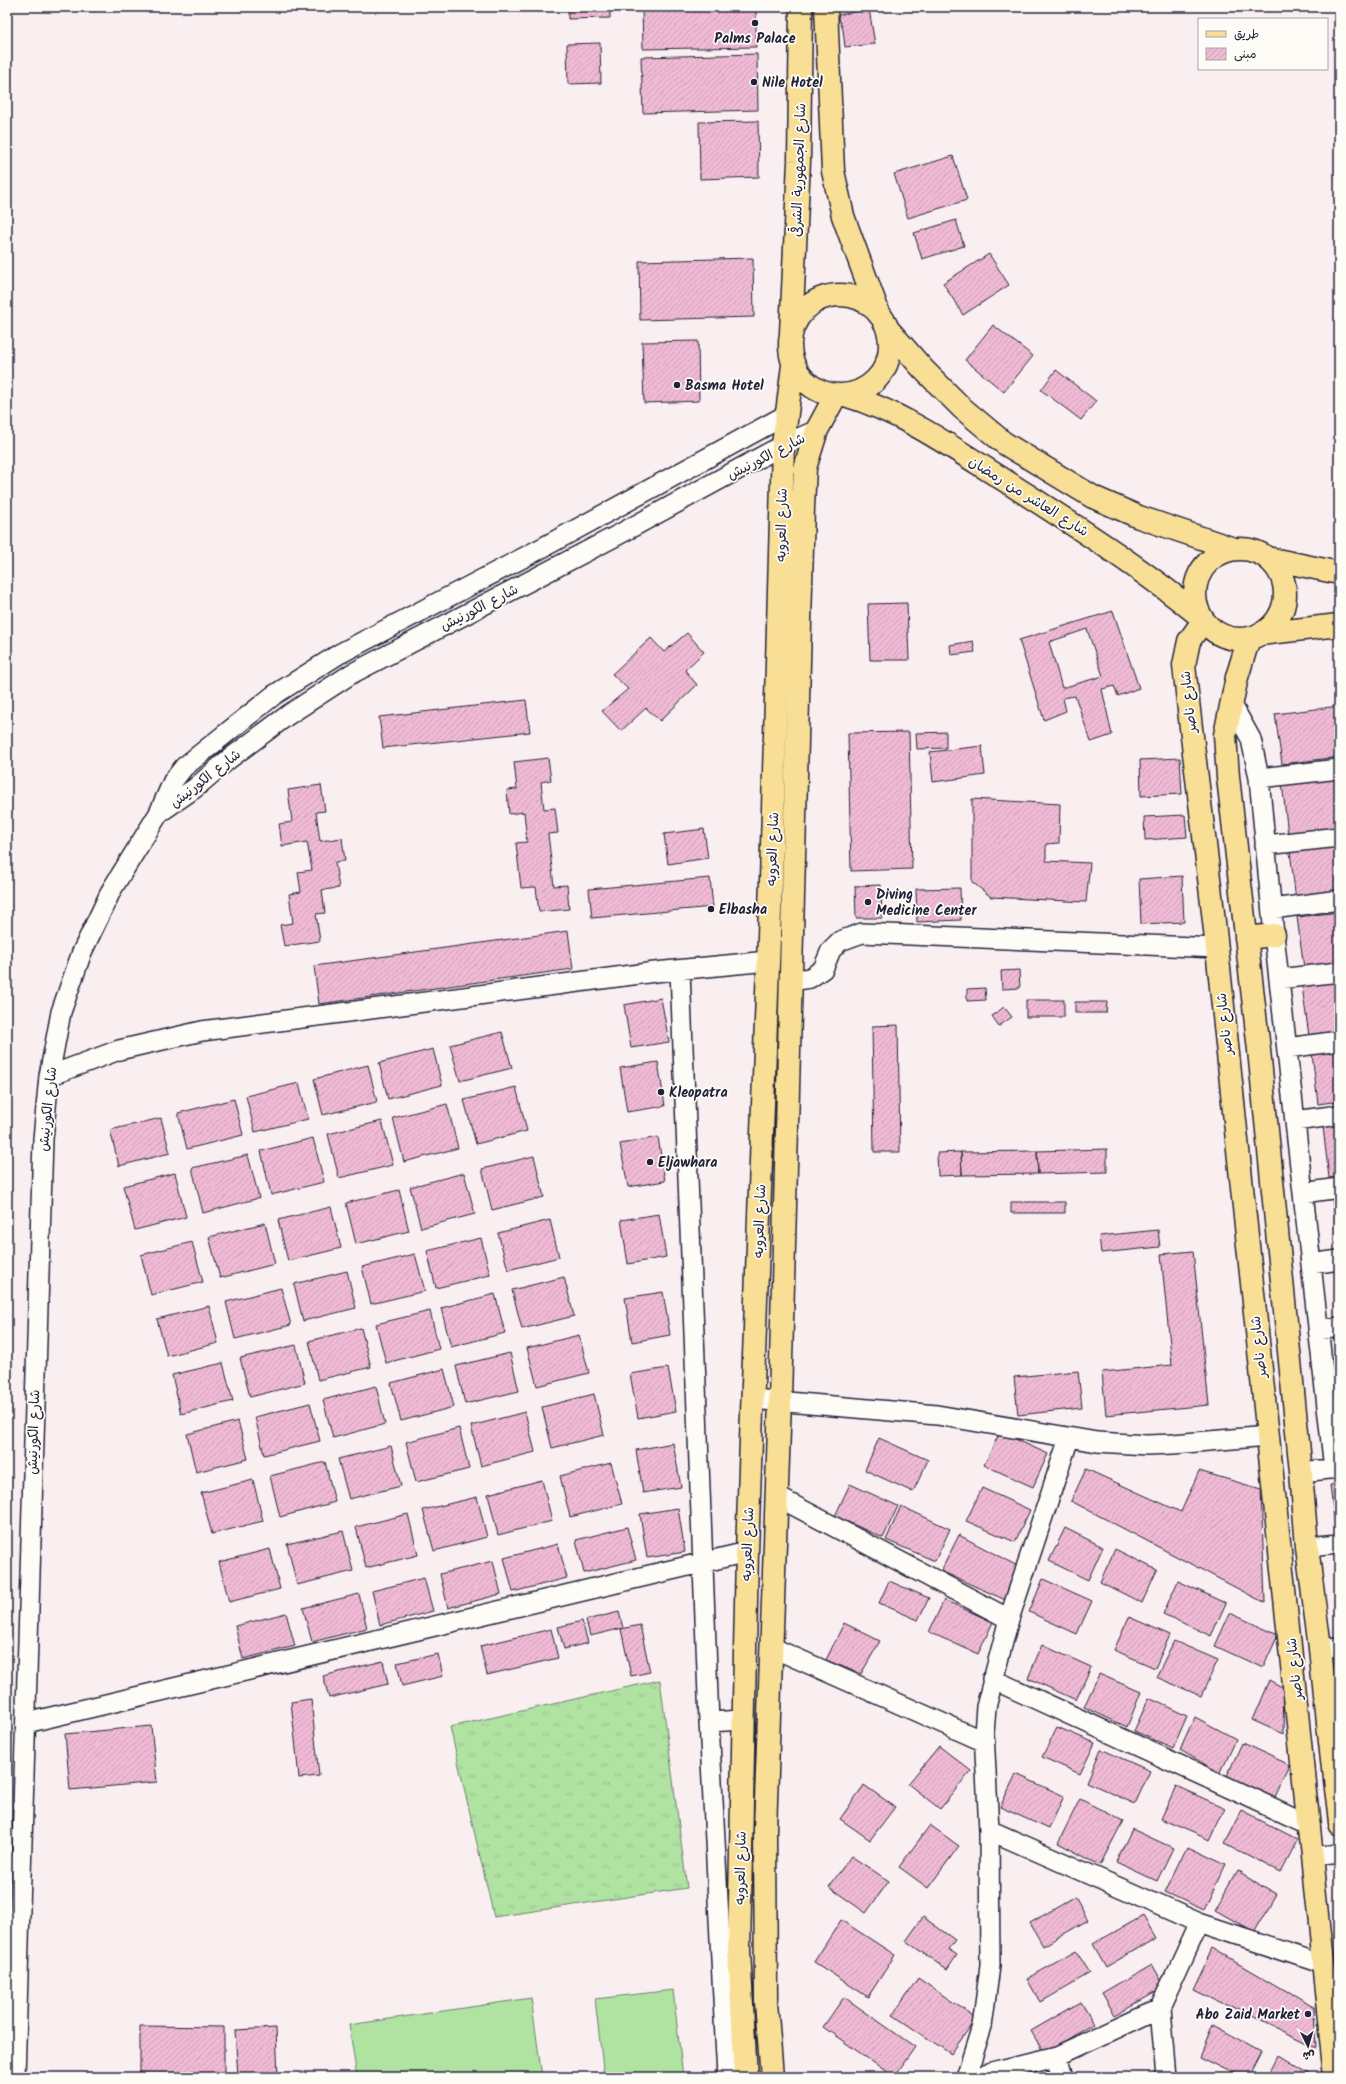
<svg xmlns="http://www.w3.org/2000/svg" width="1346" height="2084" viewBox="0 0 1346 2084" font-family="Kalam,'Playpen Sans Arabic',sans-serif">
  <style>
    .grass { fill: url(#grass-tufts); stroke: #69826e }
    .garden { fill: #b0e2a2; stroke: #69826e }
    .building { fill: url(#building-hatch); stroke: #22223b; fill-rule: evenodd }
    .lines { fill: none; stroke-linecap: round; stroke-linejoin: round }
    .street-casing { stroke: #22223b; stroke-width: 22 }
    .primary-casing { stroke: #22223b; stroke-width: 25 }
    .street { stroke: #fdfcf7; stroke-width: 19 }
    .primary { stroke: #f9df96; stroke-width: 22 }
    .poi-dot { fill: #22223b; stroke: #fdfcf7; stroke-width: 1.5 }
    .labels { text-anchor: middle; stroke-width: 3.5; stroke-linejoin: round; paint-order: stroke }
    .poi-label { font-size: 14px; font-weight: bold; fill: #22223b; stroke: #fdfcf7; text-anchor: start }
    .street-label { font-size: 14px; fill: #22223b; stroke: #fdfcf7 }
  </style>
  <defs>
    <pattern id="grass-tufts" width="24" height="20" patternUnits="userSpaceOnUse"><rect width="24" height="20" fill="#b0e2a2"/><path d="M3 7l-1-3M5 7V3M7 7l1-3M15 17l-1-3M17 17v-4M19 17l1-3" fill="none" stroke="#97c28c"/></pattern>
    <pattern id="building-hatch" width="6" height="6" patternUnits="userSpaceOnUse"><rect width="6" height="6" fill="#f0bad4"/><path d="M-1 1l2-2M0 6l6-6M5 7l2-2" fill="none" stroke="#cea0b7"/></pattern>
  </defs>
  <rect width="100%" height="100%" fill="#faeff0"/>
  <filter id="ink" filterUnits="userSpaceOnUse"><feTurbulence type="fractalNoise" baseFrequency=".025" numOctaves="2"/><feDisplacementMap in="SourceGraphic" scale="8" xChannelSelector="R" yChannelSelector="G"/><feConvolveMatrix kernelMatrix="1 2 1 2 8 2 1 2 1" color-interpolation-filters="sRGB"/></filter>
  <g filter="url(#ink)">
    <path class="grass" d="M660,1680L687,1888L494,1917L450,1727Z"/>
    <path class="garden" d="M673,1990L683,2077H604L595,1999Z
      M531,1998L542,2077H357L349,2025Z"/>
    <path class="building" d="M568,7H610V18L568,19Z
      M642,7H756V47L643,49Z
      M869,9L875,44L845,47L843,30L838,15Z
      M600,43L601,83L568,84L567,44Z
      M757,54L758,110L643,113L641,57Z
      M758,121L759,177L700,179L699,122Z
      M953,156L967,200L908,218L894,174Z
      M956,220L964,246L922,259L914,233Z
      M989,254L1009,285L963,315L943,283Z
      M753,258L754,317L640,320L639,261Z
      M993,325L1033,356L1004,392L965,360Z
      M698,341L699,401L644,403L642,342Z
      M1056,370L1096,401L1081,420L1041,390Z
      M907,603L909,660H870L868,604Z
      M1113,611L1139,688L1118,696L1114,686L1102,689L1112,735L1091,742L1075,696L1063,698L1066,711L1044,720L1019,640ZM1087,629L1103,676L1062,688L1049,642Z
      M687,633L704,652L685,670L697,685L660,721L646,708L621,731L602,711L628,689L612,674L651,638L664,652Z
      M973,641L975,652L951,655L950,645Z
      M526,700L530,732L383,748L379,717Z
      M1339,706V757L1282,764L1275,714Z
      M909,732L912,869L851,871L848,733Z
      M946,732V748L917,749L916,733Z
      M982,746L985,775L933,782L930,752Z
      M548,758L551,780L541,782L544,809L555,808L558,833L548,834L554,886L567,885L569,909L539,912L536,887L521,888L516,843L527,842L524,812L509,814L507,790L517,789L514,762Z
      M1180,758L1182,794L1141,796L1140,760Z
      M1339,776V827L1288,834L1282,783Z
      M321,785L325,811L316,812L320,841L342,838L345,861L335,862L339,888L322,890L325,913L316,914L320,941L284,946L280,925L293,923L289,894L301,892L298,872L312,870L307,842L282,846L279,824L292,822L288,790Z
      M972,799L1060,804L1059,843L1046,844V861L1090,863L1086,902L991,897L972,882Z
      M1185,815L1187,837L1145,840L1144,817Z
      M704,829L708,858L668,864L664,834Z
      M1339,844V895L1296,901L1290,851Z
      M1182,876L1184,922L1141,924L1139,879Z
      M710,878L713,907L592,918L589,889Z
      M881,885L882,918H856L855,886Z
      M960,888L961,920L917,922L916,889Z
      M1339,912V963L1304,968L1297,917Z
      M568,931L573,969L319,1004L314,966Z
      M1019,970L1020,988L1002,989L1001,971Z
      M1339,981V1032L1309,1036L1302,986Z
      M985,988L986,1000L967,1001V989Z
      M661,998L669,1042L631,1048L624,1005Z
      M1026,1000H1064V1017H1026Z
      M1075,1002H1107L1106,1013H1075Z
      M1004,1007L1012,1017L999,1026L992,1016Z
      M898,1025L900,1152H874L872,1026Z
      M502,1032L512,1068L460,1081L450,1045Z
      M433,1049L442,1085L388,1099L379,1063Z
      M1339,1050V1101L1318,1104L1312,1054Z
      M658,1062L665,1106L627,1112L620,1068Z
      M368,1065L377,1102L323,1115L314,1079Z
      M299,1083L308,1119L255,1132L246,1096Z
      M516,1087L527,1131L476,1144L464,1100Z
      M234,1099L243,1135L187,1149L178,1113Z
      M447,1104L458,1148L404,1162L393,1118Z
      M161,1118L170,1153L119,1166L110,1130Z
      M382,1121L393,1165L339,1178L328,1134Z
      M1339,1125V1177L1329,1178L1323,1127Z
      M658,1137L665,1181L628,1187L620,1144Z
      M313,1138L324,1182L271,1195L261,1151Z
      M1107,1149V1172L1038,1174L1037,1151Z
      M1037,1151L1038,1174L962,1175L961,1152Z
      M961,1152L962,1175L938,1176L937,1153Z
      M248,1155L259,1198L203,1213L192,1168Z
      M534,1156L544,1197L492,1210L482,1169Z
      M175,1173L186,1217L135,1230L123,1186Z
      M464,1173L475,1214L421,1228L410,1187Z
      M399,1190L409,1231L356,1244L346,1203Z
      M1339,1197V1248L1332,1198Z
      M1011,1202H1065V1213H1011Z
      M331,1207L341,1248L288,1261L278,1220Z
      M659,1214L666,1257L628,1264L621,1220Z
      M550,1220L559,1257L508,1270L498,1233Z
      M265,1223L275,1264L220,1278L209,1237Z
      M1158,1230L1160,1247L1101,1253L1099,1236Z
      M481,1238L490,1275L436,1288L427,1251Z
      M192,1242L203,1282L151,1295L141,1255Z
      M1193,1251L1209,1405L1106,1415L1102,1372L1172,1365L1161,1254Z
      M415,1254L425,1291L371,1304L362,1267Z
      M347,1271L356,1308L303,1321L294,1284Z
      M564,1277L574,1316L522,1329L512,1290Z
      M281,1288L291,1325L235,1339L226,1302Z
      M663,1292L670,1335L632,1342L625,1298Z
      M495,1294L505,1333L451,1347L441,1308Z
      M209,1306L218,1343L167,1356L157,1319Z
      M430,1311L439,1349L386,1363L376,1324Z
      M361,1328L371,1367L318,1380L309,1341Z
      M579,1335L589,1373L537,1386L527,1348Z
      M296,1345L305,1383L250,1397L240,1358Z
      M510,1353L519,1391L465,1404L456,1366Z
      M223,1363L233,1401L181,1414L172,1375Z
      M668,1368L676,1411L638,1418L630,1374Z
      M444,1369L454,1407L401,1421L391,1383Z
      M1078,1371L1082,1408L1018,1415L1014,1377Z
      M376,1386L385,1424L333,1438L323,1400Z
      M594,1394L604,1435L552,1448L542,1407Z
      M310,1403L320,1441L264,1455L255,1417Z
      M525,1412L535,1452L481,1466L471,1426Z
      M238,1421L248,1459L196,1472L187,1434Z
      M459,1428L469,1469L416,1482L406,1442Z
      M1000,1432L1048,1454L1033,1487L984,1465Z
      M879,1438L928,1460L913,1492L865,1470Z
      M673,1443L681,1487L643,1493L636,1450Z
      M391,1446L401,1486L349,1499L338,1459Z
      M325,1462L335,1502L280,1517L270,1476Z
      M611,1463L622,1504L570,1517L560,1476Z
      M1086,1469L1181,1512L1199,1471L1261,1489L1265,1603L1071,1501Z
      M253,1480L263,1521L212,1534L201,1493Z
      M542,1480L552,1521L498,1535L488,1494Z
      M850,1484L898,1506L883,1538L835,1516Z
      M1339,1484V1535H1336L1330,1485Z
      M982,1488L1030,1510L1015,1542L966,1521Z
      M477,1497L487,1537L434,1551L423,1510Z
      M901,1506L950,1529L935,1561L886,1540Z
      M678,1508L685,1552L647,1558L640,1514Z
      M408,1514L418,1555L366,1568L356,1527Z
      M627,1527L636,1560L584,1573L576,1540Z
      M1065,1528L1103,1547L1088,1580L1049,1561Z
      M343,1531L353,1571L297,1585L287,1544Z
      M959,1535L1025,1570L1010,1602L941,1571Z
      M558,1544L567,1578L513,1592L504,1558Z
      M270,1549L280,1589L229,1602L219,1562Z
      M1115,1549L1157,1570L1142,1603L1100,1582Z
      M1334,1552H1339V1587Z
      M493,1561L501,1594L448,1608L440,1574Z
      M424,1578L433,1611L380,1625L372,1591Z
      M1043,1579L1092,1601L1077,1634L1029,1612Z
      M889,1581L929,1598L918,1620L879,1603Z
      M1178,1581L1226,1603L1211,1636L1163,1614Z
      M359,1594L367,1628L312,1642L303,1608Z
      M944,1600L993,1622L978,1654L929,1632Z
      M619,1612L623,1628L590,1636L586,1620Z
      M286,1613L295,1646L243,1659L235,1626Z
      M1230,1613L1278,1635L1263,1668L1215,1646Z
      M1129,1617L1170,1635L1155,1668L1114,1650Z
      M582,1621L588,1643L564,1649L558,1627Z
      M844,1623L880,1641L861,1674L826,1660Z
      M640,1625L650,1672L631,1676L621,1629Z
      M551,1629L558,1658L487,1675L480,1646Z
      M1174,1641L1218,1660L1201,1696L1156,1677Z
      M1042,1645L1091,1667L1076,1700L1028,1678Z
      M438,1654L443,1676L402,1686L397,1663Z
      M383,1661L388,1684L329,1698L323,1676Z
      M1099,1674L1141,1692L1127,1727L1084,1707Z
      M1269,1680L1284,1688L1283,1734L1252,1720Z
      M1149,1698L1187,1716L1173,1748L1134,1731Z
      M311,1699L319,1776L299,1778L291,1702Z
      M1195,1717L1236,1739L1220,1773L1180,1750Z
      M151,1726L157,1782L70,1790L65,1734Z
      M1057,1727L1095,1743L1080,1774L1042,1757Z
      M1242,1743L1290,1765L1275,1798L1227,1776Z
      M939,1746L971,1771L940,1809L908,1784Z
      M1101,1749L1150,1771L1135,1804L1087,1782Z
      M1016,1774L1064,1796L1049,1829L1000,1807Z
      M864,1785L895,1807L870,1840L840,1819Z
      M1176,1786L1225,1808L1210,1840L1161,1819Z
      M1080,1799L1123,1821L1100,1865L1058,1843Z
      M1242,1811L1297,1839L1280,1872L1225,1844Z
      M930,1825L959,1846L928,1888L899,1867Z
      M1132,1829L1173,1848L1157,1881L1116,1862Z
      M1187,1847L1225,1865L1204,1910L1165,1892Z
      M851,1856L889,1881L866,1913L829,1887Z
      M1237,1871L1276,1894L1254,1932L1215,1910Z
      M1075,1897L1088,1920L1043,1946L1030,1923Z
      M1143,1916L1156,1938L1106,1967L1093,1944Z
      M923,1917L955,1940L948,1949L957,1955L947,1970L906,1941Z
      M841,1920L895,1955L868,1997L814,1962Z
      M1213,1949L1314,2008L1316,2048L1194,1989Z
      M1076,1951L1090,1973L1040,2002L1027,1979Z
      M1152,1964L1165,1987L1115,2015L1102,1993Z
      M918,1978L976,2018L951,2054L893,2015Z
      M844,1997L915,2047L894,2077L823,2027Z
      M1081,2002L1094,2024L1044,2053L1031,2031Z
      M1212,2025L1262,2052L1249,2077H1242L1199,2056Z
      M140,2026L224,2027V2077H140Z
      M276,2028L278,2077H238L235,2030Z
      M1279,2055L1315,2077H1268Z"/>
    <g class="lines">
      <defs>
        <path id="street" d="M1231,703L1251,739L1259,778L1274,935L1334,1469
          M1259,778L1339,769
          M159,813L195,788L229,759L288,715L351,674L616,536L783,445L817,430
          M1265,845L1339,837
          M1272,909L1339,900
          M680,970L709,1722L727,2077
          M1279,979L1339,972
          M790,981L810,978L823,969L831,950L840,941L862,933L1217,948
          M1287,1048L1339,1041
          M49,1076L119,1050L202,1031L655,972L768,961
          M1295,1121L1339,1115
          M1303,1193L1339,1188
          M1311,1264L1339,1260
          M1318,1330L1339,1327
          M753,1399L937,1415L1097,1442L1147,1445L1173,1444L1268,1436
          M1301,1472L1339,1468
          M776,1496L1009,1619
          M1307,1547L1339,1544
          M771,1647L985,1742
          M1320,1649L1339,1647
          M992,1679L1310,1825
          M709,1722L743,1720
          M26,1723L747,1552
          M989,1830L1199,1923
          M1313,1857L1339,1854
          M1160,2008L1166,2077
          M1057,2056L1160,2008L1199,1923L1323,1964
          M15,2077L43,1139L49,1076L61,1012L82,952L112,889L159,813L173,781L184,767L274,695L339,654L540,549L786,415
          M966,2077L982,2026L990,1966L989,1830L984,1733L986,1707L1009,1619L1069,1438
          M972,2077L1057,2056L1063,2077"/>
        <path id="primary" d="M826,7L833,171L843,216L879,314
          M790 345a50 50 0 1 1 100 0a50 50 0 1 1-100 0Z
          M887,328L923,369L962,408L1004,443L1093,497L1139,517L1234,549
          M791,333L799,161L801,7
          M845,395C904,413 953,448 1004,480C1072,524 1138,565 1201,617
          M1195 594a45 45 0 1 1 90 0a45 45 0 1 1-90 0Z
          M1267,558L1339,573
          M1203,621L1189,641L1184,665C1194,760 1207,854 1217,949C1257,1325 1297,1701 1335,2077
          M1260,634L1339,625
          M1249,638L1237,677L1225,735L1228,777L1259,1050L1301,1472L1307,1547L1320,1649L1339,1824
          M1246,938L1274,935
          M746,2077L739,1951L747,1552L771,881L783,445L793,365
          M772,2077L766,2002L765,1830L780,1400L803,507L805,468L817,430L836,395"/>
      </defs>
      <use href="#street" class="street-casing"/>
      <use href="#primary" class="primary-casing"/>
      <use href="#street" class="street"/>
      <use href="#primary" class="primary"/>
    </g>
  </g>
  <g class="poi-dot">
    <circle cx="755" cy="23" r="4"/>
    <circle cx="754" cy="82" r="4"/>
    <circle cx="677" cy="385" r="4"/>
    <circle cx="868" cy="902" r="4"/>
    <circle cx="711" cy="909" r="4"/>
    <circle cx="661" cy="1092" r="4"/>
    <circle cx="650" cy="1162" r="4"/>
    <circle cx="1308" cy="2014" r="4"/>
  </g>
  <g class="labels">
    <g class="poi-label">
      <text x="755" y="43" text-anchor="middle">Palms Palace</text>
      <text x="762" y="87">Nile Hotel</text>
      <text x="685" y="390">Basma Hotel</text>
      <text x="876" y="899">Diving<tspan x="876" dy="16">Medicine Center</tspan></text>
      <text x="719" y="914">Elbasha</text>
      <text x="669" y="1097">Kleopatra</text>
      <text x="658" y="1167">Eljawhara</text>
      <text x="1300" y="2019" text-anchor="end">Abo Zaid Market</text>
    </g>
    <g class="street-label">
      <text transform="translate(798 170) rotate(-88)" y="5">شارع الجمهورية الشرقى</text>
      <text transform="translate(766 456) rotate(-27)" y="5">شارع الكورنيش</text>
      <text transform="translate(1029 496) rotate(32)" y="5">شارع العاشر من رمضان</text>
      <text transform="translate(781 525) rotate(-89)" y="5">شارع العروبه</text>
      <text transform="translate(479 607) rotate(-27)" y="5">شارع الكورنيش</text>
      <text transform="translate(1188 702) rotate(-96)" y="5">شارع ناصر</text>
      <text transform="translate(205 778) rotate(-38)" y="5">شارع الكورنيش</text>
      <text transform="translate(772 849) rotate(-88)" y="5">شارع العروبه</text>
      <text transform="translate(1224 1024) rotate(-96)" y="5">شارع ناصر</text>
      <text transform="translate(47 1109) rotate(-84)" y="5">شارع الكورنيش</text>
      <text transform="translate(759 1221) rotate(-88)" y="5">شارع العروبه</text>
      <text transform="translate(1258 1347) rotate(-96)" y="5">شارع ناصر</text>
      <text transform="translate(33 1432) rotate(-88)" y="5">شارع الكورنيش</text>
      <text transform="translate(747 1544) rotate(-88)" y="5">شارع العروبه</text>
      <text transform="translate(1294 1669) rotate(-96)" y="5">شارع ناصر</text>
      <text transform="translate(740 1868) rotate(-89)" y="5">شارع العروبه</text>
    </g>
  </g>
  <rect width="1346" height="2084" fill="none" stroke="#fdfcf7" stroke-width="24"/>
  <rect x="12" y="12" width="1322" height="2060" fill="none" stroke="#22223b" stroke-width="1.5" filter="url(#ink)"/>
  <rect x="1198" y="18" width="130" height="52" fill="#fdfcf7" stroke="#a5a5ac"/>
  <rect x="1206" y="31" width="20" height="6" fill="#f9df96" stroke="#a5a5ac"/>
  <text x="1234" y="38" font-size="12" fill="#22223b">طريق</text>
  <rect x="1206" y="48" width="20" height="12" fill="url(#building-hatch)" stroke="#a5a5ac"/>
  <text x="1234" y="58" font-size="12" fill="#22223b">مبنى</text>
  <g transform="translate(1308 2046) rotate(175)" stroke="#fdfcf7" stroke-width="3" paint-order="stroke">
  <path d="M0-3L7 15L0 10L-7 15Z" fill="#22223b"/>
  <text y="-6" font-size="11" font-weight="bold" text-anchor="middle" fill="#22223b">ش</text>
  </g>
</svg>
